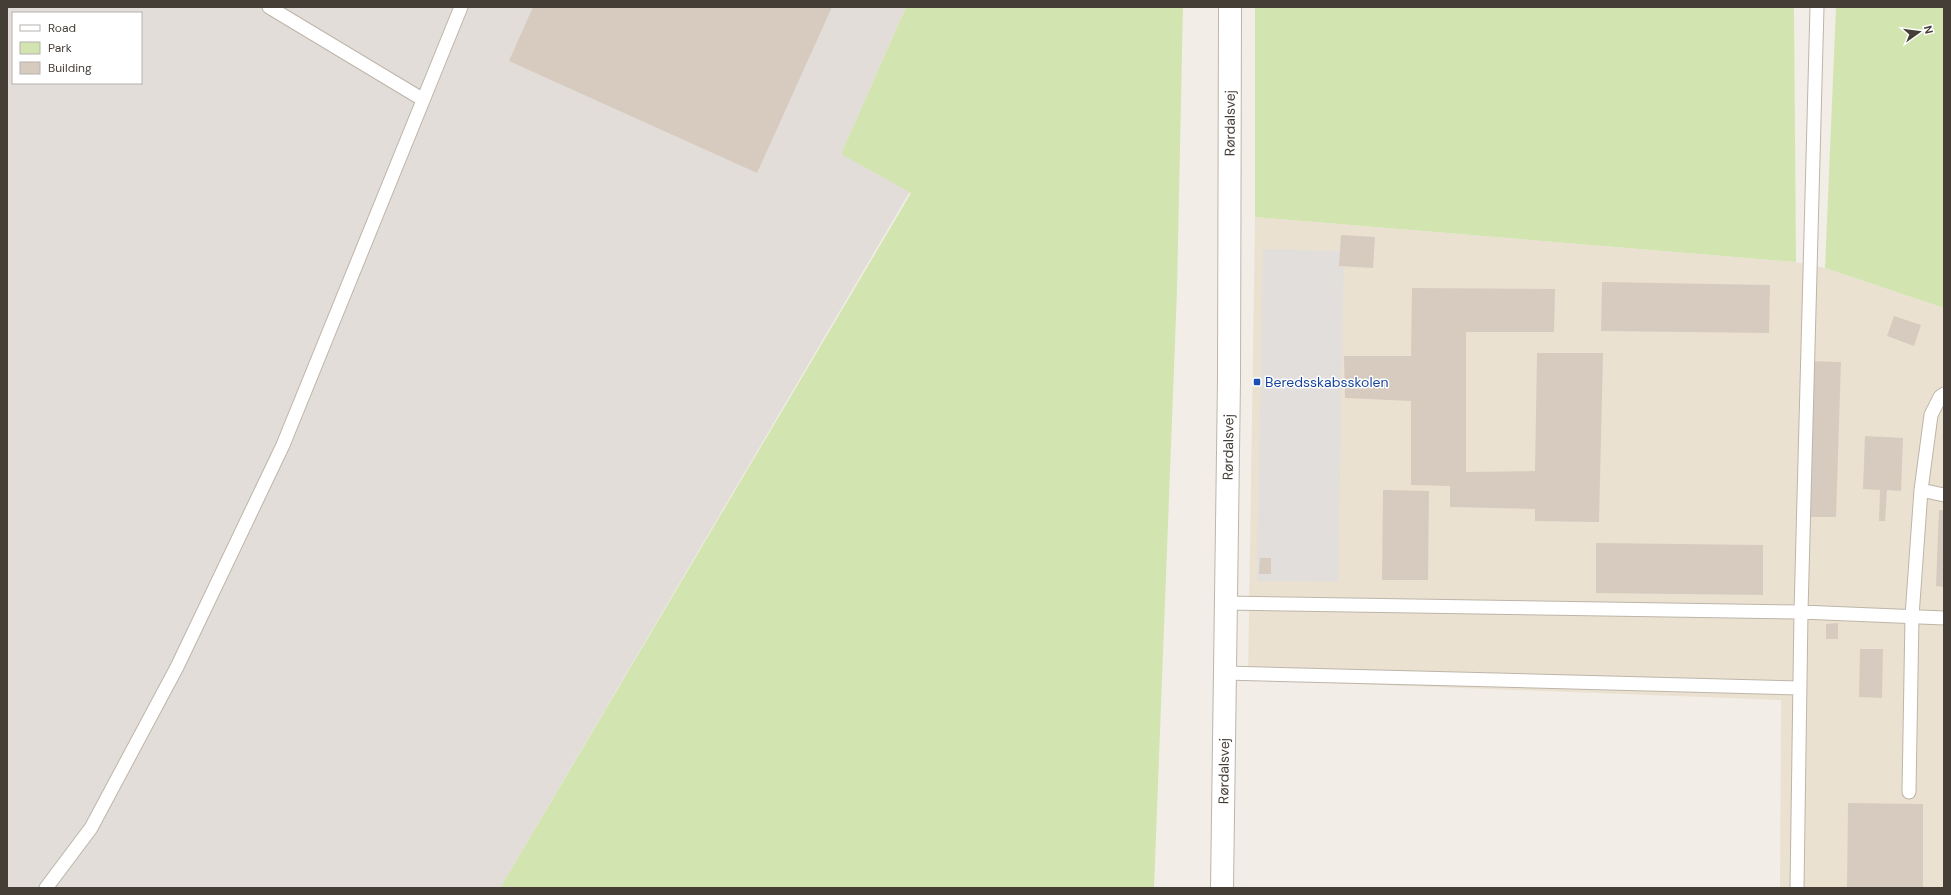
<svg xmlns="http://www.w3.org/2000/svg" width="1951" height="895" viewBox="0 0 1951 895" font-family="'DM Sans',sans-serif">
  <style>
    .industrial { fill: #e2ddd8; fill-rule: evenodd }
    .education { fill: #ebe1d1 }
    .green { fill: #d2e5b1 }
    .parking { fill: #e1dedb }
    .building { fill: #d7cbbf }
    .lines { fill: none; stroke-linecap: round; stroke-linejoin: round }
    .service-casing { stroke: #bdb5a9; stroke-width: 15 }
    .tertiary-casing { stroke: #bdb5a9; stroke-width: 24 }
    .service { stroke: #fff; stroke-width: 13 }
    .tertiary { stroke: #fff; stroke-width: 22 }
    .transit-dot { fill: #1a4fb4; stroke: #fff; stroke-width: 1.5 }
    .labels { text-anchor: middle; stroke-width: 3; stroke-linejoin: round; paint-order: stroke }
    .street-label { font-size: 14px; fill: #453e36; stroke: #fff }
    .transit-label { font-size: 14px; fill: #164399; stroke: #fff; text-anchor: start }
  </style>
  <rect width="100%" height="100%" fill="#f2eee7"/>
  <path class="industrial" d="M7,7H906L841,154L915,183L500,888H7ZM13,13H141V83H13Z"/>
  <path class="education" d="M1255,217L1796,262L1825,268L1944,308V888H1780L1781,700L1248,680Z"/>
  <path class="green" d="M906,7H1183L1177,290L1154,888H500L911,193L841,154Z
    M1255,7H1794L1796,262L1255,217Z
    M1836,7H1944V308L1825,268Z"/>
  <path class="parking" d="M1263,249L1344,251L1338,582L1257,581Z"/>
  <path class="building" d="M533,7H832L757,173L509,61Z
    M1341,235L1375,237L1373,268L1339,266Z
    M1602,282L1770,285L1769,333L1601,331Z
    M1412,288L1555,289L1554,332H1466V472L1535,471L1537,353H1603L1599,522L1535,521V509L1450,507V486L1411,485V401L1345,398L1344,356H1411Z
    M1894,316L1921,325L1914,346L1887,336Z
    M1808,361L1841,362L1836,517H1810L1813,418H1807Z
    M1865,436L1903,438L1901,491L1887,490L1885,521H1879L1880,490L1863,489Z
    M1383,490L1429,491L1428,580H1382Z
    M1939,510H1944V587L1936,586Z
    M1596,543L1763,545V595L1596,593Z
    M1260,558H1271V574H1259Z
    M1838,623V639H1826V624Z
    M1860,649H1883L1882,698L1859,697Z
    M1848,803L1923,804V888H1847Z"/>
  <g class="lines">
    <defs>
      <path id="service" d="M269,7L422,99
        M1921,490L1944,495
        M1226,603L1801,612L1944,618
        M1225,673L1800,688
        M1909,792L1912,616L1921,490L1931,415L1940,397L1944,394
        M46,888L91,828L177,667L283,445L461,7
        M1797,888L1801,612L1817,7"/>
      <g id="tertiary">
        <path id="s1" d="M1222,888L1229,380L1230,7"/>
      </g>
    </defs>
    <use href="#service" class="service-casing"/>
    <use href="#tertiary" class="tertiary-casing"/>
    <use href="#service" class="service"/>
    <use href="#tertiary" class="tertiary"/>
  </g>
  <rect class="transit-dot" x="1253" y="378" width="8" height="8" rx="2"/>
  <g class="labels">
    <g class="street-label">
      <text dy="5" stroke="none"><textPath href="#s1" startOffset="765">Rørdalsvej</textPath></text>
      <text dy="5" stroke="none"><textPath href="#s1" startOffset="441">Rørdalsvej</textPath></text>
      <text dy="5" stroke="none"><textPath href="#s1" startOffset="117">Rørdalsvej</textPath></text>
    </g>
    <g class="transit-label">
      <text x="1265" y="387">Beredsskabsskolen</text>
    </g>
  </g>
  <rect width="1951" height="895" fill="none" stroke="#453e36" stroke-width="16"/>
  <rect x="12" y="12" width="130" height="72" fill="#ffffff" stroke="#b5b2af"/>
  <rect x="20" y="25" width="20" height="6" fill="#ffffff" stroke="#b5b2af"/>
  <text x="48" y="32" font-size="12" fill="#453e36">Road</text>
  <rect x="20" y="42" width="20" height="12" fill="#d2e5b1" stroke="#b5b2af"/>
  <text x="48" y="52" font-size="12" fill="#453e36">Park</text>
  <rect x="20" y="62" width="20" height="12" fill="#d7cbbf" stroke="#b5b2af"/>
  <text x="48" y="72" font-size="12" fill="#453e36">Building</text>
  <g transform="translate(1919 32) rotate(76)" stroke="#ffffff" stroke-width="3" paint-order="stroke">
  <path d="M0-3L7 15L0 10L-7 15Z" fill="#453e36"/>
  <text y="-6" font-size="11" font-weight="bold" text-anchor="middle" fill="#453e36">N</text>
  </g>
</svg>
